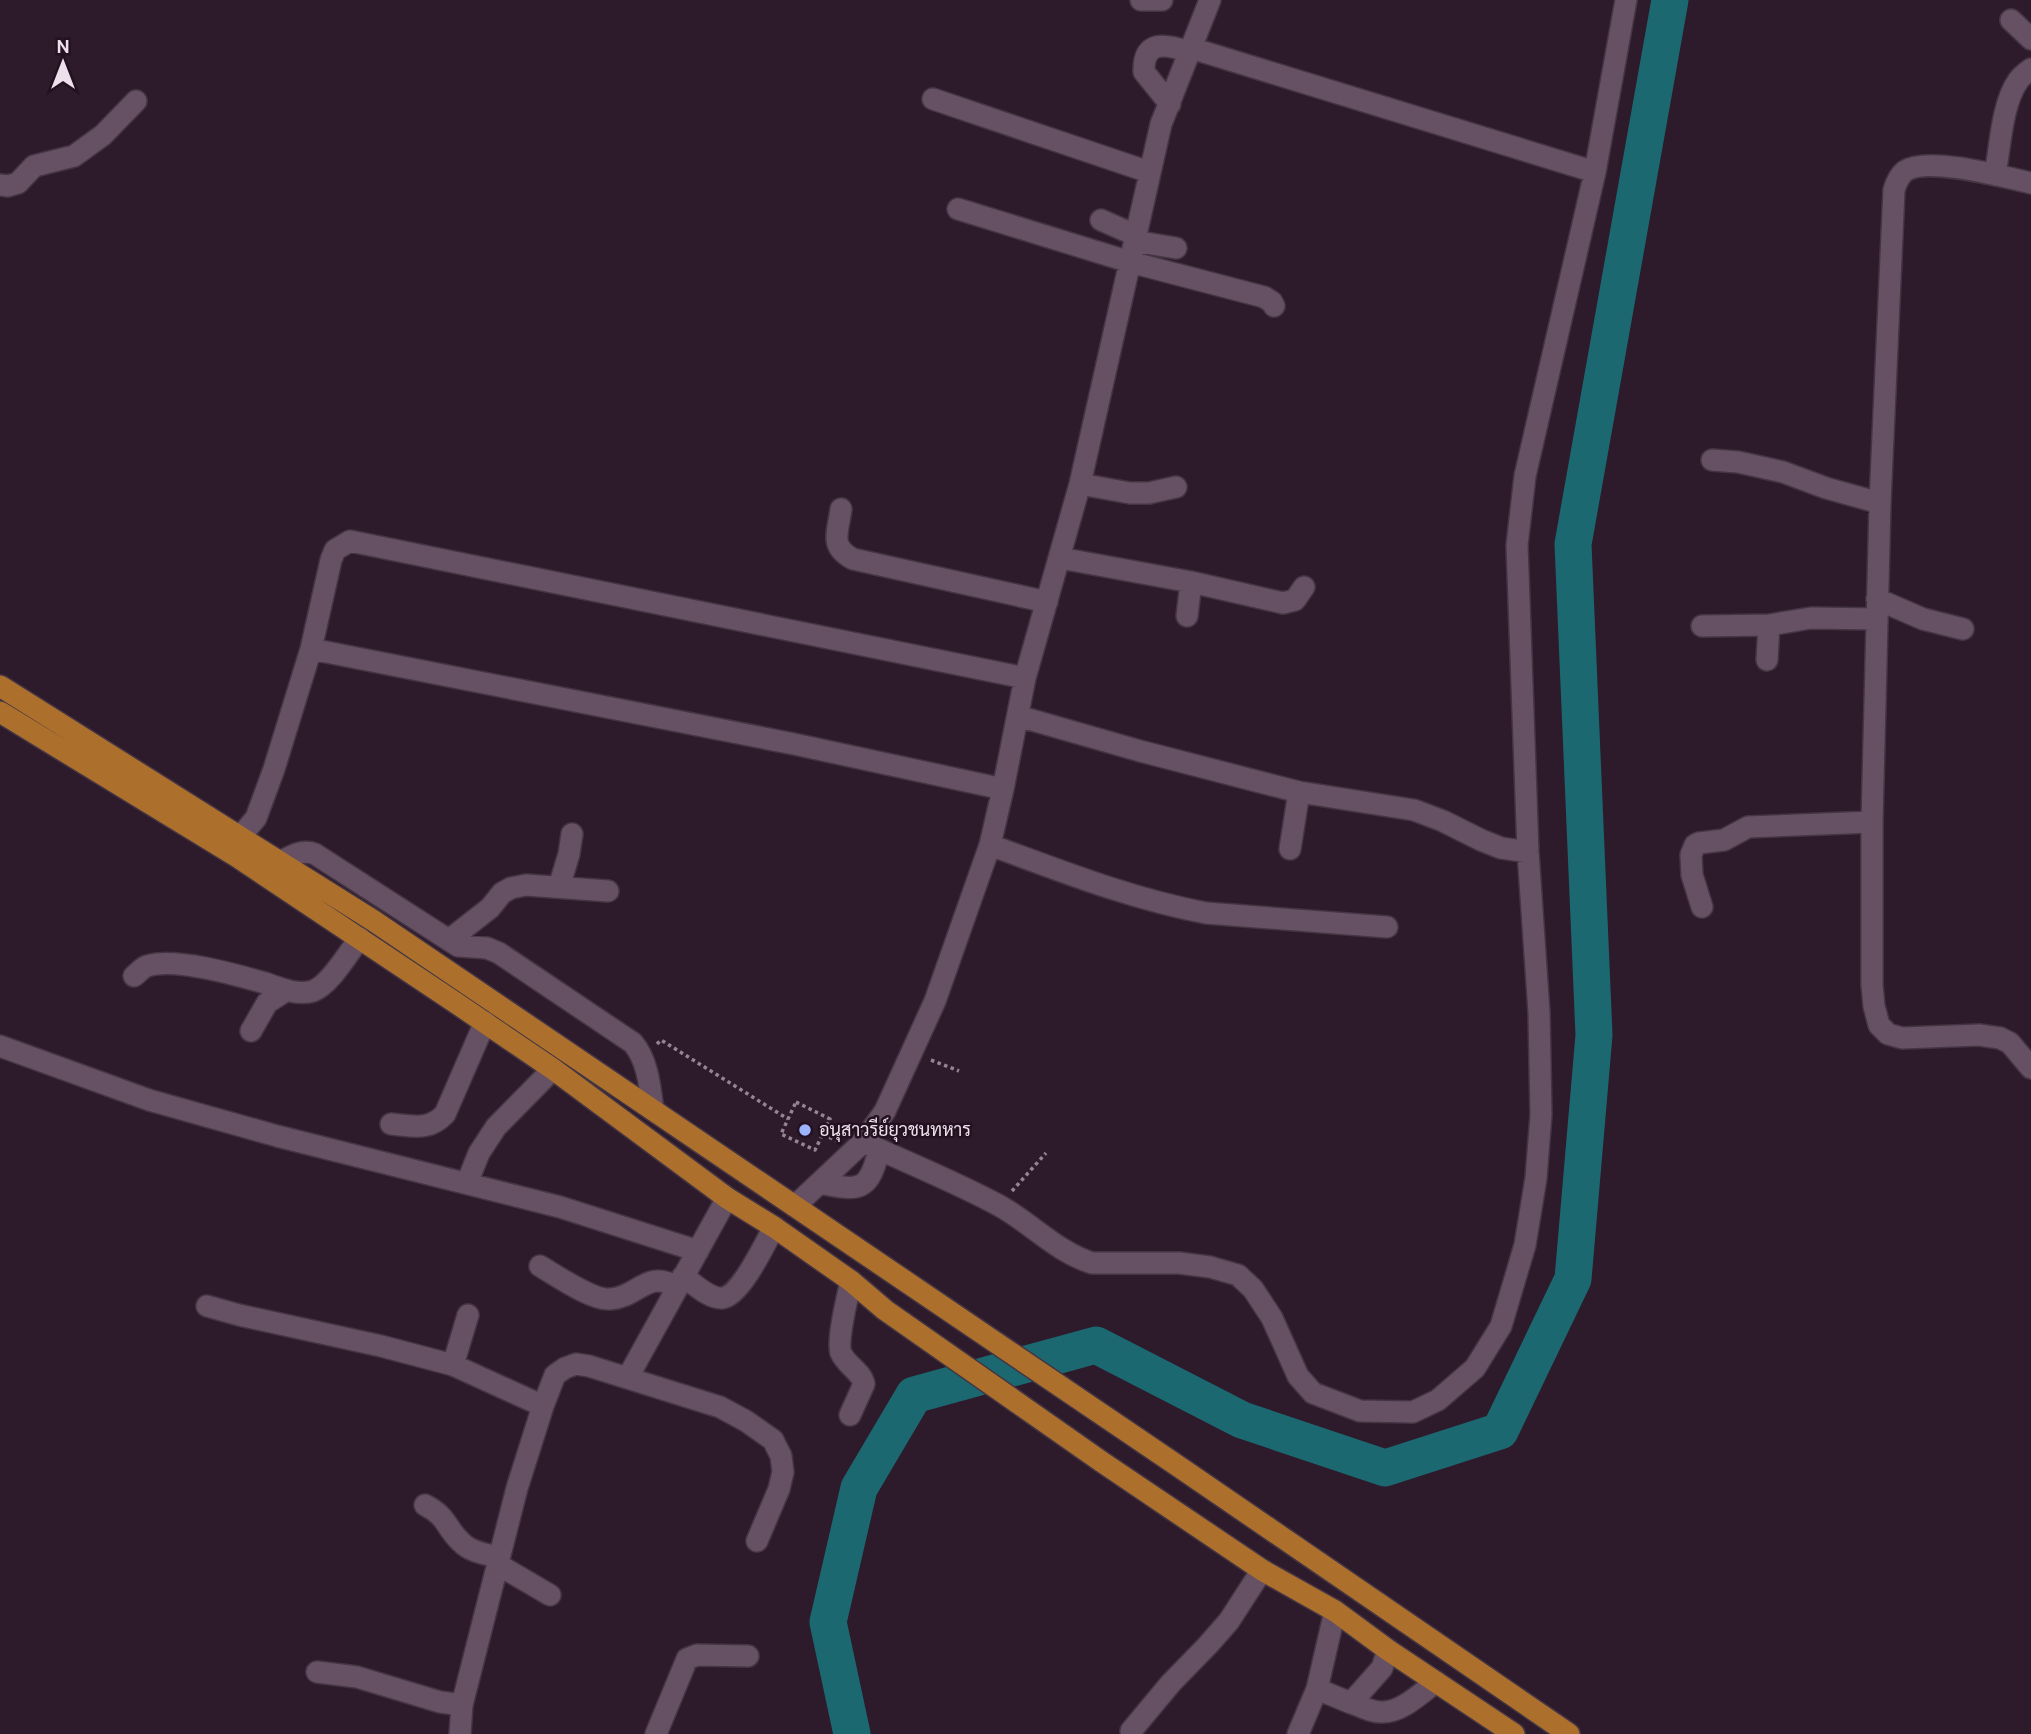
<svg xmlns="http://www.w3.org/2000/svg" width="2031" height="1734" viewBox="0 0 2031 1734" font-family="Overpass,Sarabun,sans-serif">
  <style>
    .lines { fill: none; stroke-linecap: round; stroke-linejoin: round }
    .river { stroke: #1c6870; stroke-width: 37 }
    .minor-casing { stroke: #443543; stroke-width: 24 }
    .major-casing { stroke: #443543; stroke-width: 24 }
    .path { stroke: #958593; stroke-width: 3.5; stroke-dasharray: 3.5 3.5; stroke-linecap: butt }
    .minor { stroke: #665064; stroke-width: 21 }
    .major { stroke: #ac702c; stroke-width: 21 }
    .poi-dot { fill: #9db4fd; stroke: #231121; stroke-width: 2.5 }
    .labels { text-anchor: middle; stroke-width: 5; stroke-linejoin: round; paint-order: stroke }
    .poi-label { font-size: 18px; fill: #ede0ec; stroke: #231121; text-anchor: start }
  </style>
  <rect width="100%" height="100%" fill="#2d1a2b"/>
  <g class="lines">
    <path class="river" d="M852,1734L828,1622L859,1488L914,1395L1096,1345L1242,1420L1385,1468L1500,1431L1573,1279L1594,1035L1573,544L1670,0"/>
    <defs>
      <path id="minor" d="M1141,0H1162
        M2011,20L2031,39
        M1191,48L1595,172
        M933,99L1149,172
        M1170,104L1144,72C1143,39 1166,44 1189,52
        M1995,175C2000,148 2002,103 2018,81C2021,76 2027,72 2031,69
        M2031,183C2004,177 1928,156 1905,171C1899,176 1896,183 1894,190L1880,503L1872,822V985L1874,1006L1879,1025L1888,1034L1902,1038L1979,1035L2000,1038L2010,1043L2031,1068
        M0,185L8,186L18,183L34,166L74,156L103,135L136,101
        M958,209L1130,262L1264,297L1272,302L1274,306
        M1101,220L1135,235
        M1134,241L1176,248
        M1712,460L1738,462L1783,472L1826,488L1880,503
        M1080,484L1130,493H1149L1176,487
        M841,509C838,533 829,546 853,559L1047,602
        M1060,558L1191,582L1283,603L1295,600L1304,587
        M1877,599L1923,619L1963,629
        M1187,616L1191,582
        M1702,626L1769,625L1811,618L1877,619
        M311,649L794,744L1003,789
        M1767,660L1769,625
        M1018,716L1140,751L1299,792L1414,810L1443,821L1481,840L1501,848L1528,852
        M240,837L256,818L274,769L311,649L331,560L335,550L350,541L1025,678
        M990,845C1061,871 1131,899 1206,913L1387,927
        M1290,849L1299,792
        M280,862C292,856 302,849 315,854L458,946L487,948L499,953L633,1043C648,1061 650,1087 653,1110
        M559,887L569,854L572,834
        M1702,907L1692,875L1691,855L1695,845L1699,843L1724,840L1748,827L1872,822
        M449,940L490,908L502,893L511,888L526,885L608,891
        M134,976C139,972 142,968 147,966C175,957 237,975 265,983C279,988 298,996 313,991C330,985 348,953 360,938
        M251,1031L267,1003L287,990
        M0,1046L149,1100L277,1136L560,1207L698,1251
        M391,1124C414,1126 429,1131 445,1114L485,1022
        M863,1142C908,1163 956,1182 1000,1206C1032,1224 1057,1252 1092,1263H1179L1210,1267L1238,1275L1253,1289L1272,1318L1298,1376L1313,1393L1360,1411L1413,1412L1438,1400L1475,1368L1501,1326L1525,1245L1536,1178L1541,1115L1539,1012L1528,852L1517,545L1525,476L1595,172L1626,0
        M467,1183L479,1153L496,1127L553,1069
        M820,1183C860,1192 869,1191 879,1150
        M795,1206L863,1142L885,1111L935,1001L990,845L1003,789L1025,678L1080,484L1161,124L1210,0
        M540,1266C557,1276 593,1301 610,1299C639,1297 646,1269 677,1287
        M683,1276C693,1283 709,1299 722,1298C740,1297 766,1242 774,1227
        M207,1306L239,1315L381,1346L453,1365L543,1406
        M453,1365L468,1315
        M628,1377L727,1198
        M850,1415L864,1384C862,1372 846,1365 841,1353C836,1344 848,1294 851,1281
        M425,1505C448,1517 445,1527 461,1542C470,1552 486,1554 498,1557
        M497,1564L550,1595
        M317,1672L357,1677L440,1702L462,1705
        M1317,1689L1351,1703L1382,1668L1388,1650
        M1351,1703C1361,1706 1372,1713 1383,1712C1402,1712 1421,1693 1436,1682
        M1131,1731L1171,1683L1208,1645L1229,1621L1262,1570
        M460,1734L462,1705L517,1488L543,1406L555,1375L565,1368L576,1364L589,1366L720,1407L746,1421L773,1440L781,1456L783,1472L779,1489L757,1541
        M656,1734L687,1659L697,1655L748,1656
        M1298,1734L1317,1689L1335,1611"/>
      <path id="major" d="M0,686L374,921L1175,1464L1569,1734
        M0,712L236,856L456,1003L553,1069L727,1198L774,1227L851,1281L885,1310L1102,1462L1262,1570L1335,1611L1388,1650L1514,1734"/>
    </defs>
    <use href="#minor" class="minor-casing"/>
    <use href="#major" class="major-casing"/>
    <path class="path" d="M657,1044L661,1040L788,1119
      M931,1060L959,1071
      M796,1102L830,1119L815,1150L781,1134Z
      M823,1134L837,1141
      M1012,1191L1046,1153"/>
    <use href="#minor" class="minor"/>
    <use href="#major" class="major"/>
  </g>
  <circle class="poi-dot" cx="805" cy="1130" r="7"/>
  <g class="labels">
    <g class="poi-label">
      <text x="819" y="1136">อนุสาวรีย์ยุวชนทหาร</text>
    </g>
  </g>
  <g transform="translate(63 63)" stroke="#231121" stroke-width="5" paint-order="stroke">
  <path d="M0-5L12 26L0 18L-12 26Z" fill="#ede0ec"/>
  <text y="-10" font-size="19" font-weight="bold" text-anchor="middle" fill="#ede0ec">N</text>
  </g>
</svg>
